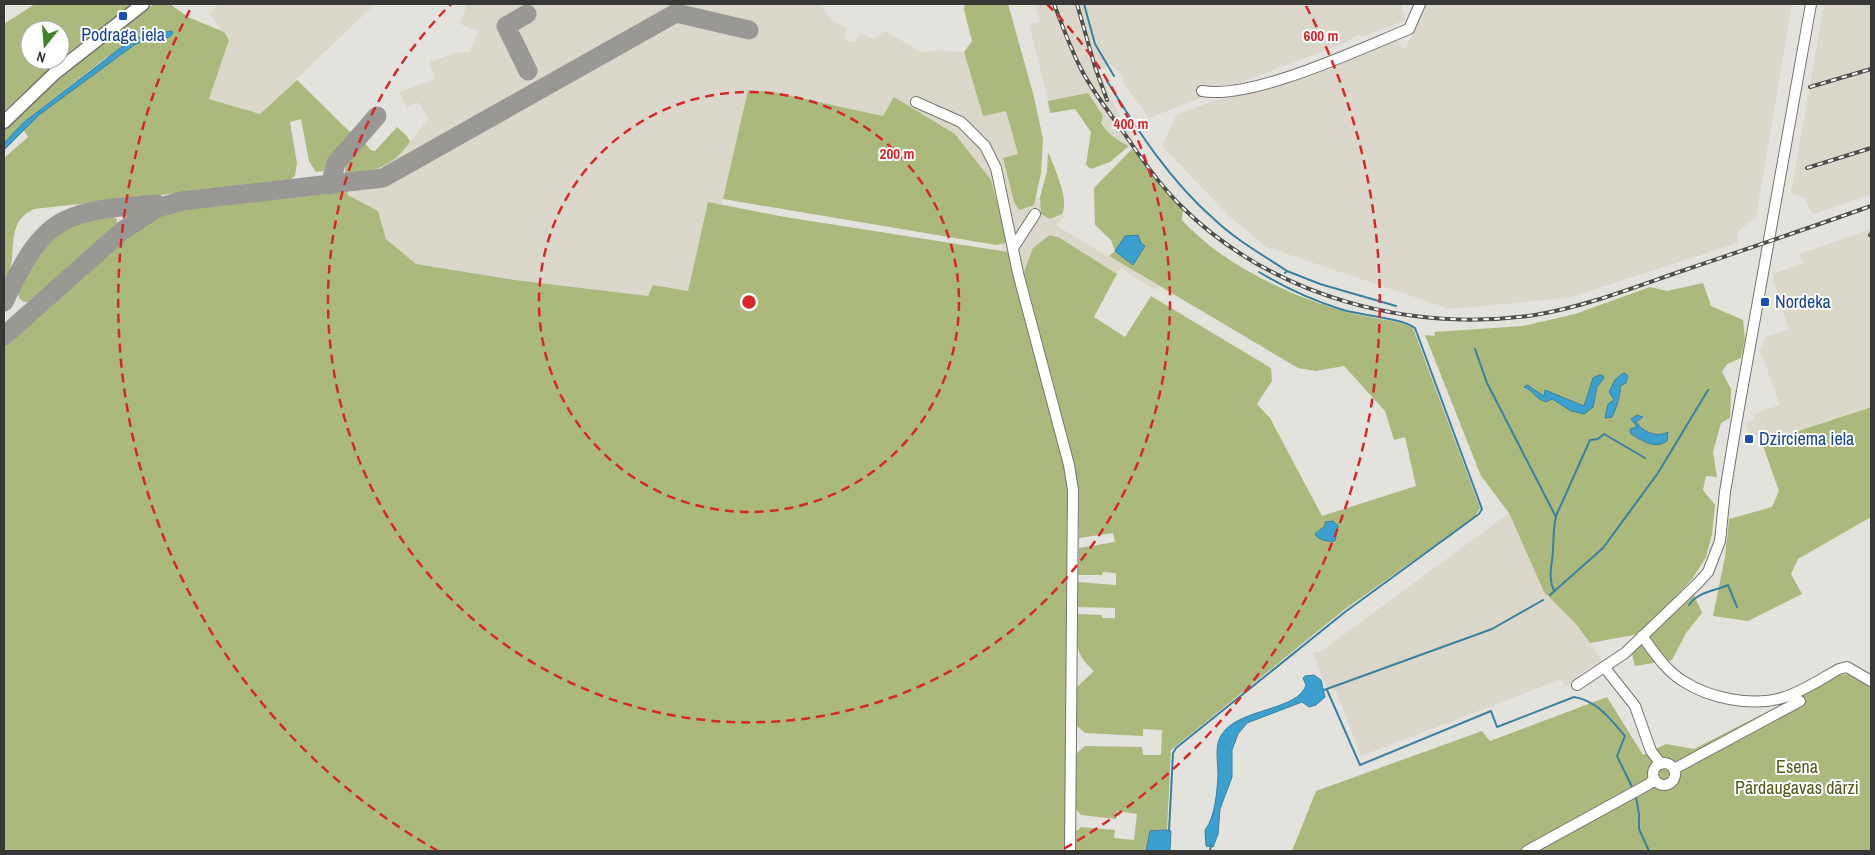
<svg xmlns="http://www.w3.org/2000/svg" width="1875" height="855" viewBox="0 0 1875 855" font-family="'Archivo Narrow',sans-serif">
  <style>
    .built { fill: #dbd7cb }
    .green { fill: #abb97d }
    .water { fill: #3ca0ce; stroke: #3a80a0 }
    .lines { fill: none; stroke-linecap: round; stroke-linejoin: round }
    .stream { stroke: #3a80a0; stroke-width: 2 }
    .taxiway { stroke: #999894; stroke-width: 19 }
    .minor-casing { stroke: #767470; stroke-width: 12 }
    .major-casing { stroke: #767470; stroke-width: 15 }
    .minor { stroke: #fff; stroke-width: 10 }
    .major { stroke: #fff; stroke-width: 12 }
    .rail-casing { stroke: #4e4e4b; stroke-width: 4 }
    .rail { stroke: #fff; stroke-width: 2; stroke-dasharray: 5.5; stroke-linecap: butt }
    .ring { fill: none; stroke: #d62828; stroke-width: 2.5; stroke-dasharray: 9 6 }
    .transit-dot { fill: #1a4fb4; stroke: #fff; stroke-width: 2 }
    .labels { text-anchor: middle; stroke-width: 4; stroke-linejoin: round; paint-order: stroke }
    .transit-label { font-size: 18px; fill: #164399; stroke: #fff; text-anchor: start }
    .park-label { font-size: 18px; fill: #505b1d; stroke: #fff }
    .centre { fill: #d62828; stroke: #fff; stroke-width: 2.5 }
    .ring-label { font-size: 15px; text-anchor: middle; font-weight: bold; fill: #d62828; stroke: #fff; stroke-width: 4; stroke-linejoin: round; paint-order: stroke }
  </style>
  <rect width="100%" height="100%" fill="#e4e2dd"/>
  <path class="built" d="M219,4H375L260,114L209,99L229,40L209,14Z
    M467,4H819L833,21L847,29L844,36L848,42H855L860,34L874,39L885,31L921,52L941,50L964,52L983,115L1006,111L1018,154L1004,158L1034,205L1036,197H1040V204L1056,218L1062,214L1065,216L1058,224L1059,227L1158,286L1155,290L1121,268L1117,274L1060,238L1050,235L1024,272L1029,291L1018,293L1004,250H1001L1003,245L883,116L773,92L748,90L722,205L708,202L688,291L653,285L648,296L515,280L416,264L386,239L378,211L348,195L345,175L384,167L400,155L429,118L417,102L407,107L399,92L435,79L429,62L456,53L470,52L478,31L460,24Z
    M1035,4H1401L1406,20L1361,37L1359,35L1351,38V40L1326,50L1221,90L1202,91L1203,97L1149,118L1123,82L1122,74L1110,64L1099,71L1118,113L1134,140L1129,146L1113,138L1108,133L1101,123L1088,94L1048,101L1029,24L1040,22Z
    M1426,4H1792L1756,217L1737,232L1738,243L1568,298L1450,309L1266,247L1229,216L1162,146L1177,114L1187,110L1348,59L1388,44L1396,38L1405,50Z
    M1824,4H1871V194L1814,214L1811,212L1805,198L1791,193Z
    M1871,229V406L1762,443L1759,434L1750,437L1745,423L1755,420L1753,414L1780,405L1760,350L1766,337L1789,329L1773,279L1774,273L1803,264L1800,255L1802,253Z
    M1509,513L1544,592L1576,624L1602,660L1578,675L1581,680L1565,687L1562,679L1361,756L1336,691L1325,685L1313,653L1320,652Z"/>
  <path class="green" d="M35,4H132L60,59V30H30V60H59L4,111V24Z
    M154,4H170L188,17L224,32L229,40L209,99L260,114L297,80L351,133L323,171L316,172L309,161L301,119L290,122L297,163L295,176L288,181L34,209C9,220 15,243 11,265C10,272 7,278 4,284V158L28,137L24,131L39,115L134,45L147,39L170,37L173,32L141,37L104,59L23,123L4,143V130L63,76Z
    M965,4H1008L1034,97L1043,139L1041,173L1034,205L1019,210L1014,202L1003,158L1018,154L1006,111L983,116L964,52L972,41L964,10Z
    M748,90L773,92L883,116L894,97L955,134L991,180L1006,237L1005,243L996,245L723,199Z
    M1088,93L1103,116L1101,123C1109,135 1116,140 1129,146L1110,162L1091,169L1086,165L1091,132L1075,109L1050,113L1048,101Z
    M397,127L407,136L410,142C389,170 377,169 345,175V161L363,141L371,150L375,151Z
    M1132,149L1183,210L1182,220C1223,265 1291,297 1350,313C1364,317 1403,321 1413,328L1480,508L1475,517L1345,609L1171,750L1167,830L1150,831L1146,851H1074V833L1081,827L1115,830L1114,838L1134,840L1137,814L1117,811L1116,819L1081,815L1075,808L1076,754L1085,746L1142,747L1143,755H1161L1162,730L1143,729V736L1085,733L1077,726L1076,688L1094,671C1072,651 1077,642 1078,614L1102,615V618H1115V608L1078,607V582L1116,585V573L1103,572L1102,575H1078L1079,548L1115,542L1113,533L1079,538V495L1075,467L1024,272L1033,248L1050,235L1060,238L1117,274L1094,317L1125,337L1151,296L1271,368L1272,381L1257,404L1270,418L1322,516L1416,486L1405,437L1394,440L1385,411L1344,366L1316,371L1298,368L1109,256L1115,251L1111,240L1095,225L1094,188Z
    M1048,152C1054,166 1070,201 1062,214L1050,219L1041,214L1040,197L1047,171Z
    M347,190L348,195L378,211L386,239L416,264L515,280L648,296L653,285L688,291L708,202L785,217L1008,252L1065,467L1068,496L1065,851H4V346C22,326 44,309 64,291C98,261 135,216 182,208Z
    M110,216L117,219L116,227L31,302H24L19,298C17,289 23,280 27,272C44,238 71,218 110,216Z
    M1703,283L1711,306L1743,320L1745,339L1741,358L1727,364L1722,372L1731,389L1730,418L1721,423L1713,452L1717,477L1706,476L1703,490L1715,505L1712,534L1706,557L1693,578L1639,634L1590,643L1576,624L1544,592L1509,513L1481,476L1425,335L1435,336L1434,332L1523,326L1575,314L1650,287L1667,291Z
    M1871,407V517L1798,559L1791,574L1802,594L1748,621L1713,616L1725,557L1729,519L1772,507L1779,491L1762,443Z
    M1694,595L1702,613L1686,633L1672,660L1635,666L1632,654Z
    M1852,674L1871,687V851H1292L1316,791L1482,731L1490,741L1607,697L1643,755L1666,744L1694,749L1839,675Z"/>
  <path class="water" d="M171,31L173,32L170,37L148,39L134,45L39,115L4,150V143L23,123L128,42L141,37Z
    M1138,235L1141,243L1145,246L1133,265L1115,251L1125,236Z
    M1623,373H1625L1628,376L1626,383L1620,386C1622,391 1615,412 1612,417L1605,418L1608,404L1614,400L1609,392L1615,380Z
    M1599,375H1602L1604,378L1597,387L1593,407L1584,414L1571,411L1552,399L1546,402C1535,399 1533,390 1524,387L1527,385L1544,396L1545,390L1584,406L1593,378Z
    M1637,415L1643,417L1636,422C1643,432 1657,438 1668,432L1667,441C1655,450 1641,440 1631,434L1630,429L1637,427L1631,419Z
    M1333,521L1338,526L1335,541C1328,542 1318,540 1315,534L1325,526V522Z
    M1305,676L1314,675L1321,680L1325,697L1316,705L1309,707L1302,702L1247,723L1238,734L1232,750V777L1220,809L1218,834L1213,847L1206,846L1205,830C1215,818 1217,792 1218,775C1218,762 1214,745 1222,734C1239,708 1298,711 1306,685L1303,678Z
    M1167,830L1171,831L1170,851H1146L1150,831Z"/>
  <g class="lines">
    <path class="stream" d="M1084,4L1095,44L1114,76
      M1107,81C1138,131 1170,181 1215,220C1236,240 1263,255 1287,271
      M1285,273L1287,271L1320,284L1396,306
      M1475,349L1487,383L1556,517C1553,528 1554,536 1553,548C1553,563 1547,576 1554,591
      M1556,516L1590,440L1598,439L1604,434L1645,458
      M1550,595L1603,548L1658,473L1708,390
      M1689,605C1697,592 1715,591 1728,585L1737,607
      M1324,690L1492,629L1543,600
      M1327,690L1360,765L1491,711L1497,727L1574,697C1598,701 1611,720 1625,736L1617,756L1632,787
      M1636,797L1639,814V829L1649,851
      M1169,831L1173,753L1176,748L1345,612L1479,514L1482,509L1415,328C1403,318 1357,315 1340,309C1312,300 1284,287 1259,272
      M1210,851L1211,844"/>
    <path class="taxiway" d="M527,14L506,26L528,71
      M330,185L336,163L377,116
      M4,302C18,273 35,234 66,220C92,207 128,207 157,204
      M4,336L122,231L157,208L182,201L383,178L676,13L749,30"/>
    <defs>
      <path id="minor" d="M1202,91C1253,100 1359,49 1409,29L1420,4
        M916,102L961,122L985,146L996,168L1018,273L1069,465L1073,490L1070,851
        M1013,248L1035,214
        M1642,636C1654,652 1666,671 1683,681C1709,698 1751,707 1782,698C1802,692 1821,679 1839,669L1847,667L1871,681
        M1605,668L1635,706L1651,751L1661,764
        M1577,685L1625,653L1698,583L1708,572L1720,541L1725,492L1737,419L1811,4
        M1653 774a11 11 0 1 1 22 0a11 11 0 1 1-22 0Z
        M1674,769L1800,701
        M1527,851L1649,784L1654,779"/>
      <path id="major" d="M4,122L55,73L143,4"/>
    </defs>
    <use href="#minor" class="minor-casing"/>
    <use href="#major" class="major-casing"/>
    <use href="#minor" class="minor"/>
    <use href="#major" class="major"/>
    <defs>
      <path id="rail" d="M1054,4C1062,25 1070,47 1080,67C1092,91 1109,112 1124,133C1141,158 1159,184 1181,206C1273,297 1409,333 1535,315C1583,307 1630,289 1676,273C1741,251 1806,229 1871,206
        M1077,4L1095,67L1107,100
        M1810,87L1871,69
        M1807,168L1871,148
        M1870,235L1871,234"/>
    </defs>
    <use href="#rail" class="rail-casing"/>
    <use href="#rail" class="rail"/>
  </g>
  <g class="ring">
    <circle cx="749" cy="302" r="210"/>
    <path d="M1047 4A421 421 0 1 1 451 4"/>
    <path d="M438 851A631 631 0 0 1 192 6M1306 6A631 631 0 0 1 1060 851"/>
  </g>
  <g class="transit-dot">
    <rect x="118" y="11" width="10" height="10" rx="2.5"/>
    <rect x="1760" y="297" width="10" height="10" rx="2.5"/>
    <rect x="1744" y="434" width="10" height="10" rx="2.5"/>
  </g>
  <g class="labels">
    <g class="transit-label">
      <text x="123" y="41" text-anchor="middle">Podraga iela</text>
      <text x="1775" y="308">Nordeka</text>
      <text x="1759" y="445">Dzirciema iela</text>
    </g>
    <g class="park-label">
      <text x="1797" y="773">Esena<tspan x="1797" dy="21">Pārdaugavas dārzi</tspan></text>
    </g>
  </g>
  <circle cx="749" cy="302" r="8" class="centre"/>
  <g class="ring-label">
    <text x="1321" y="41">600 m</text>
    <text x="1131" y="129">400 m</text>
    <text x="897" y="159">200 m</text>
  </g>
  <rect width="1875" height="855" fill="none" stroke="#373735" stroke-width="10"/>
  <g transform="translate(45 45) rotate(197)"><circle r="24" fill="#ffffff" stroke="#afafae"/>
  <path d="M0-4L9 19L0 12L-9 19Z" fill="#408325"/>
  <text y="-8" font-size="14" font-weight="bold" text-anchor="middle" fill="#373735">N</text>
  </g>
</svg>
